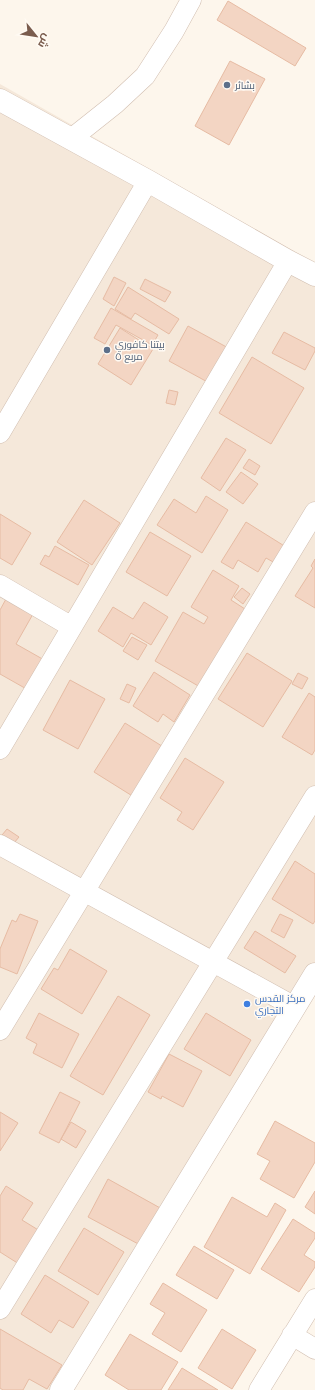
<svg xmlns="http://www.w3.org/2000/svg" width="315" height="1390" viewBox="0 0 315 1390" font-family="'Nunito Sans',Cairo,sans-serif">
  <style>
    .residential { fill: #f5e8da }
    .building { fill: #f3d5c3; stroke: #e6bba3 }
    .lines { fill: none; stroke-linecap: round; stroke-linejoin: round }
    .minor-casing { stroke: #d1beb0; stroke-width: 21 }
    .tertiary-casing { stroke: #d1beb0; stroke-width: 23 }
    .minor { stroke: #fff; stroke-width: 20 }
    .tertiary { stroke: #fff; stroke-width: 22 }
    .service-dot { fill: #5c6f8a; stroke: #fffaf3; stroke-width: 1.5 }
    .shop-dot { fill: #3f7fe0; stroke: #fffaf3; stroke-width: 1.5 }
    .labels { text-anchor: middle; stroke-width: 3; stroke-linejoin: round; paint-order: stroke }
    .service-label { font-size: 10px; fill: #4e5e75; stroke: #fffaf3; text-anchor: start }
    .shop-label { font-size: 10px; fill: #366cbe; stroke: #fffaf3; text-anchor: start }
  </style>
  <rect width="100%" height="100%" fill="#fdf6ec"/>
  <path class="residential" d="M0,84L315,263V970L59,1390H0Z"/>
  <path class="building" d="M228,1L306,48L295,66L217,20Z
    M230,61L265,79L229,145L195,126Z
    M114,277L126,283L114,306L103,299Z
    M145,279L171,292L165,302L140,289Z
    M128,287L179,319L169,334L135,313L131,319L115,309Z
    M111,308L158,335L152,345L116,325L105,344L94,338Z
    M188,326L232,350L213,385L169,361Z
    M120,328L153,349L131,385L98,364Z
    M284,332L315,348V351L305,370L272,353Z
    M252,357L304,388L271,444L219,413Z
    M169,390L178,392L175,405L166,403Z
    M226,438L246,450L220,491L201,478Z
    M249,459L260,466L255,475L243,468Z
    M241,472L258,484L243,504L226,492Z
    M206,496L228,510L202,553L157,525L174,499L196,513Z
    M84,500L120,523L92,565L57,542Z
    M0,514L31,533L12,565L0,558Z
    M246,522L286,547L275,563L266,558L258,572L238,560L233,569L221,562Z
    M150,532L191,556L167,596L126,572Z
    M55,546L89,565L78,585L40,564L45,555L49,557Z
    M315,559V608L295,596L313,568L311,566Z
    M213,570L239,586L231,600L245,609L200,687L155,661L183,612L204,624L208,617L191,607Z
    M242,588L250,594L243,604L234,597Z
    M6,599L33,614L16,644L46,661L30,691L0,674V610Z
    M144,602L168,617L151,645L131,633L123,647L98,631L113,607L133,619Z
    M132,637L147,645L138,660L123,651Z
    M247,653L292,681L263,727L218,699Z
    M154,672L190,695L174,722L163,714L158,722L133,706Z
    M298,673L308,678L302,689L292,684Z
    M70,680L105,699L78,749L43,730Z
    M127,684L136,688L129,703L120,699Z
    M309,693L315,697V750L312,755L282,737Z
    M125,723L165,748L134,797L94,772Z
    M185,758L224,782L193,830L177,820L182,812L160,798Z
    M7,829L19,837L14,843L2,835Z
    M295,861L315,874V921L313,924L272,899Z
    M20,914L38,921L17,974L0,967V949L12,920L16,922Z
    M280,914L293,920L284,938L271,931Z
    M255,931L296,956L285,973L244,948Z
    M70,949L107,971L82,1014L41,989L54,968L58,970Z
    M118,996L150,1015L103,1095L70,1076Z
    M39,1013L79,1034L62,1068L33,1053L37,1044L26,1038Z
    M206,1013L251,1040L230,1076L184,1049Z
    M169,1054L202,1071L183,1107L162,1096L161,1099L148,1092Z
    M60,1092L80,1102L59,1143L39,1133Z
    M0,1112L18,1123L0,1151Z
    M275,1121L315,1143V1162L294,1198L260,1179L270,1161L257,1154Z
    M71,1122L86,1131L76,1148L61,1139Z
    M108,1179L162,1209L142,1246L88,1217Z
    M6,1186L33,1203L22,1220L40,1231L19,1264L0,1252V1196Z
    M315,1191V1214L305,1207Z
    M232,1197L267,1217L275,1203L286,1210L250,1274L204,1247Z
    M293,1219L315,1233V1238L304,1255L315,1262V1267L299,1292L261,1269Z
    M84,1228L124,1252L98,1295L58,1271Z
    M194,1246L234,1270L217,1299L176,1275Z
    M45,1275L89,1302L73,1328L59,1320L51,1333L21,1314Z
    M163,1283L207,1310L181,1352L152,1334L165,1313L150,1304Z
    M0,1329L62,1365L47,1389L29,1379L23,1390H3L0,1388Z
    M222,1329L256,1350L232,1389L198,1368Z
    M130,1334L178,1362L161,1390H129L105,1375Z
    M182,1368L218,1390H168Z"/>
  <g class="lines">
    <defs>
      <path id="minor" d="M71,139L115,104L145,76L174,31L191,0
        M0,433L148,181
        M0,585L72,627
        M0,749L288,261
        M0,845L295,1007
        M0,1030L315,512
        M0,1309L315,796
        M292,1335L315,1349
        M259,1390L315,1299"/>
      <path id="tertiary" d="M0,100L148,181L288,261L315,275
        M61,1390L315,974"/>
    </defs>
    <use href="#minor" class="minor-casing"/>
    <use href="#tertiary" class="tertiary-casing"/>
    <use href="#minor" class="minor"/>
    <use href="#tertiary" class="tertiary"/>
  </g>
  <g class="service-dot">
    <circle cx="227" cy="85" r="4"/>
    <circle cx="107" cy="350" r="4"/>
  </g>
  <circle class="shop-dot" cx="247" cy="1004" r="4"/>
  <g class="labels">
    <g class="service-label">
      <text x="235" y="89">بشائر</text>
      <text x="115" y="348">بيتنا كافوري<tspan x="115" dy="12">مربع ٥</tspan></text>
    </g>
    <g class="shop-label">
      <text x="255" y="1002">مركز القدس<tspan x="255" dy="12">التجاري</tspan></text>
    </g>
  </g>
  <g transform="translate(36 36) rotate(120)" stroke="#fffaf3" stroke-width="3" paint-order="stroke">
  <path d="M0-3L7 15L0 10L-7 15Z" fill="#7a5c4d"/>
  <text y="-6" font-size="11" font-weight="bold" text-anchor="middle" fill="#7a5c4d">ش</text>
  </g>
</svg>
